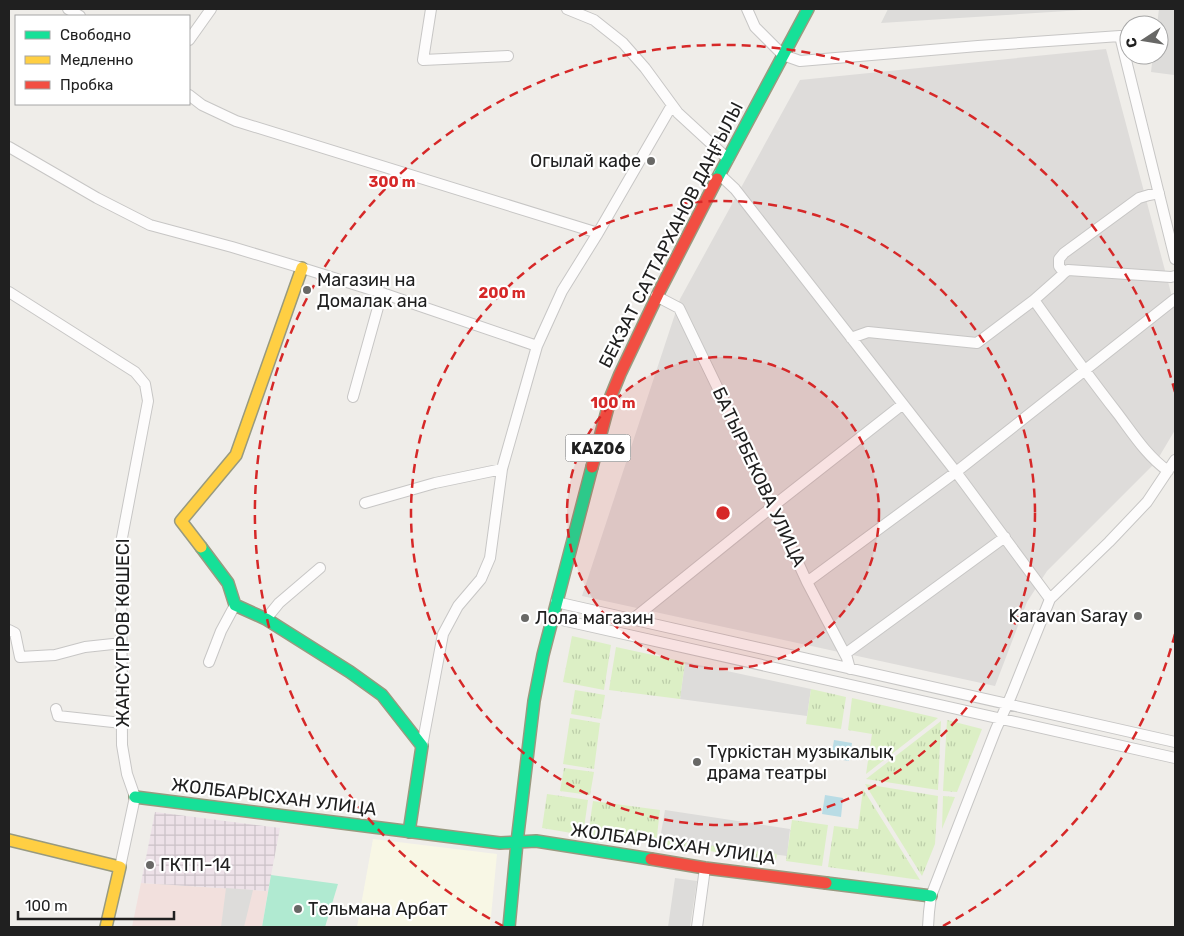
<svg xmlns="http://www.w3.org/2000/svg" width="1184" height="936" viewBox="0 0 1184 936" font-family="Rubik,sans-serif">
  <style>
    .residential { fill: #dedcda }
    .commercial { fill: #f2e0dd }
    .industrial { fill: url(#industrial-grid) }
    .education { fill: #f8f7e5 }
    .religious { fill: #dddcda }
    .grass { fill: url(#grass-tufts) }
    .pitch { fill: #b0ead1 }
    .water { fill: #b9dce5 }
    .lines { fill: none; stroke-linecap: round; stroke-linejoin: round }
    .street-casing { stroke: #c7c6c5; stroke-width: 12 }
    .fast-casing { stroke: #989a7f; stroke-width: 14 }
    .slow-casing { stroke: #989a7f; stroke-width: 14 }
    .jam-casing { stroke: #989a7f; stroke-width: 14 }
    .street { stroke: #fdfcfc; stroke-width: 10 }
    .fast { stroke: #16e098; stroke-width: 11 }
    .slow { stroke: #ffcf43; stroke-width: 11 }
    .jam { stroke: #f24e42; stroke-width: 11 }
    .ring { fill: none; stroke: #d62828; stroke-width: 2.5; stroke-dasharray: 9 6 }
    .poi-dot { fill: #686866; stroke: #fff; stroke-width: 2 }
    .labels { text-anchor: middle; stroke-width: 4.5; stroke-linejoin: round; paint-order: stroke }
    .shield { fill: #fff; stroke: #636363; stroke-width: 1 }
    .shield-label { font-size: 16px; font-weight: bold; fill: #202020 }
    .poi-label { font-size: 18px; fill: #202020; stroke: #fff; text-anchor: start }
    .street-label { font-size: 18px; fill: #202020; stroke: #fff }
    .centre { fill: #d62828; stroke: #fff; stroke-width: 2.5 }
    .ring-label { font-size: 15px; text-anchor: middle; font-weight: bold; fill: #d62828; stroke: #fff; stroke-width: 4.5; stroke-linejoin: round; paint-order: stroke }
  </style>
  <defs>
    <pattern id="industrial-grid" width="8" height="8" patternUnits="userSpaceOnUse" patternTransform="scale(1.25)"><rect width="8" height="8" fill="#ede1e8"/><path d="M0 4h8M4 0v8" fill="none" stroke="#cbc1c7"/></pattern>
    <pattern id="grass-tufts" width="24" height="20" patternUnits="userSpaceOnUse" patternTransform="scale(1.25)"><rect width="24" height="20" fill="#dcefc5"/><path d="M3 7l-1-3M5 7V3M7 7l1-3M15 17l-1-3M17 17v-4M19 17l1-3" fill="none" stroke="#bccda9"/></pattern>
  </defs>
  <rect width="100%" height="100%" fill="#efede9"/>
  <path class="residential" d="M1106,49L1175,308V430L1156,462L1047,571L1027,602L995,686L582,596L680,299L800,80Z"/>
  <path class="commercial" d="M141,883L268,891L262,927H132Z"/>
  <path class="industrial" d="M155,812L280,828L268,891L141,883Z"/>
  <path class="education" d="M373,839L497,854L490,927H357Z"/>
  <path class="religious" d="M888,9H1098L881,23Z
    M1159,9H1175L1174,75L1151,72L1153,55H1159V25H1157Z
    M685,662L811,689L807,716L680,699Z
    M665,810L790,829L787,856L660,839Z
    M675,878L697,881L690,927H668Z
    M226,888L253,890L244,927H221Z"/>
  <path class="grass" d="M572,636L611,645L604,690L563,682Z
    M616,647L685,662L680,699L609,690Z
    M811,689L846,697L841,729L806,724Z
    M575,690L605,695L601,719L571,714Z
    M852,698L938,718L866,774L872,734L848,730Z
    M570,718L600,723L594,769L563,764Z
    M947,720L982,729L957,792L943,791Z
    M941,721L938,790L866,779Z
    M564,768L594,772L590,795L560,791Z
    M865,784L938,796L935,844L922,876Z
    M863,789L920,880L828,867L834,826L858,829Z
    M547,794L588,800L583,835L542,828Z
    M943,796L955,797L942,829Z
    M593,801L660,810L656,844L588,835Z
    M792,820L828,825L822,866L786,861Z
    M666,840L777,854L776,860L665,845Z"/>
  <path class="pitch" d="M271,875L338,884L325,927H262Z"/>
  <path class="water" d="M834,740L852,743L849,761L831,758Z
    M825,795L843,798L841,817L822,814Z"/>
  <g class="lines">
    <defs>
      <path id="street" d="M68,9L80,16
        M431,9L423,60L508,56
        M567,9L594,20L623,43L645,68L678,113L728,159
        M747,9L755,27L783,55L800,61L978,46L1120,36L1175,259
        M189,40L211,9
        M189,95L202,105L236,121L598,233L672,105
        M9,147L97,198L150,225L232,247L302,268L382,293L537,346
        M719,174L735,189L956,472L1050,599
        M1064,273L1059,266V259L1064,253L1139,198L1149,195L1159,193
        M9,292L135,372L145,384L148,401L121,543L122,745L127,774L135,797L120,867
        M656,296L679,308L722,397L807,582L847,658L850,669
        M1034,300C1061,338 1089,377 1118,414C1133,434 1147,456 1168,471
        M851,338L868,332L977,343L1034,300L1060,277L1064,273L1068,270L1171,277L1175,276
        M353,397L382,293
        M365,503L435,483L502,469
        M807,582L956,472L1175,299
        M556,602L1175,742
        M553,618L1175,758
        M266,619L279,603L320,568
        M633,619L772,507L903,404
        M9,630L15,633L20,657L55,655L85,647L122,643
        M845,654L1005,537
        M209,662L221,631L235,605
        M56,709L58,716L122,723
        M422,746L443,634L458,606L481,579L490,558L502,469L537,346L562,291L598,233
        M697,927L705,868
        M928,927L929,912L931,896L996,729L1011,696L1050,599L1109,542L1147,502L1175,460"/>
      <path id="fast" d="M717,179L808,9
        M201,547L228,583L235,605L266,619L350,672L382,695L422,746L409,832
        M135,797L500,843L536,841L651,859
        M826,883L931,896
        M509,927L517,842L534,701L543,655L592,467"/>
      <path id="slow" d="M201,547L181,521L236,455L302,268
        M9,840L120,867L106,927"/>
      <path id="jam" d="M592,467L611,396L620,374L660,290L717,179
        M651,859L705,868L826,883"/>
    </defs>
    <use href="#street" class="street-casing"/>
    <use href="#fast" class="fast-casing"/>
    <use href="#slow" class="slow-casing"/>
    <use href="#jam" class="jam-casing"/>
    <use href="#street" class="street"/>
    <use href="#fast" class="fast"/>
    <use href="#slow" class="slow"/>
    <use href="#jam" class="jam"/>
  </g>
  <circle cx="723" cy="513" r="156" fill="#d62828" fill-opacity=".12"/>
  <g class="ring">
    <circle cx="723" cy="513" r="156"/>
    <circle cx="723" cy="513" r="312"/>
    <path d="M1175 634A468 468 0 0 1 943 926M503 926A468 468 0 1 1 1175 392"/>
  </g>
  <g class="poi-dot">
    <circle cx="651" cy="161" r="5"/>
    <circle cx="307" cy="290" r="5"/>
    <circle cx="1138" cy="616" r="5"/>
    <circle cx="525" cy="618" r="5"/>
    <circle cx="697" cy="762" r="5"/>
    <circle cx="150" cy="865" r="5"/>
    <circle cx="298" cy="909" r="5"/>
  </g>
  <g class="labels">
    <rect class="shield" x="565.5" y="434.5" width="65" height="27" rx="4"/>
    <g class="shield-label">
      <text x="598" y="454">KАZ06</text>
    </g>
    <g class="poi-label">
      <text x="641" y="167" text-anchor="end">Огылай кафе</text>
      <text x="317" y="286">Магазин на<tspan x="317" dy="21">Домалак ана</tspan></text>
      <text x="1128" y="622" text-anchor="end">Karavan Saray</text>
      <text x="535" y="624">Лола магазин</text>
      <text x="707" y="758">Түркістан музыкалық<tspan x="707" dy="21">драма театры</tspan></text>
      <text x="160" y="871">ГКТП-14</text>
      <text x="308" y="915">Тельмана Арбат</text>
    </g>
    <g class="street-label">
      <text transform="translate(671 235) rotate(-63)" y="6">БЕКЗАТ САТТАРХАНОВ ДАҢҒЫЛЫ</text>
      <text transform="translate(759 477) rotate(65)" y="6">БАТЫРБЕКОВА УЛИЦА</text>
      <text transform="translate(123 633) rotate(-90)" y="6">ЖАНСҮГІРОВ КӨШЕСІ</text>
      <text transform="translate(274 797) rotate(7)" y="6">ЖОЛБАРЫСХАН УЛИЦА</text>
      <text transform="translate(673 844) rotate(8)" y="6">ЖОЛБАРЫСХАН УЛИЦА</text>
    </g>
  </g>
  <circle cx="723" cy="513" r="8" class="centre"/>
  <g class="ring-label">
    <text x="392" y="187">300 m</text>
    <text x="502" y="298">200 m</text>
    <text x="613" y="408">100 m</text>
  </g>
  <rect width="1184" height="936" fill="none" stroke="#202020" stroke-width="20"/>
  <rect x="15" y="15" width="175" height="90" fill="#ffffff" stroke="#a6a6a6"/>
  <rect x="25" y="31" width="25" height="8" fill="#16e098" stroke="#a6a6a6"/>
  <text x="60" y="40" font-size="15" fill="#202020">Свободно</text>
  <rect x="25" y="56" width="25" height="8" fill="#ffcf43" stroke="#a6a6a6"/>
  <text x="60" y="65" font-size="15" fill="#202020">Медленно</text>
  <rect x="25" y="81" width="25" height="8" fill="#f24e42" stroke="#a6a6a6"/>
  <text x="60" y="90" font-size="15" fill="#202020">Пробка</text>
  <g transform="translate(1144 40) rotate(258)"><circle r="24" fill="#ffffff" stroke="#a6a6a6"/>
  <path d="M0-4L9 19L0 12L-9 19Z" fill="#686866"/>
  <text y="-8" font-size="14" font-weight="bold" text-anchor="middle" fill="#202020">С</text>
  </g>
  <path d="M18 911v8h156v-8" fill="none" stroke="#202020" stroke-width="2.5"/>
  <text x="25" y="911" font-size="15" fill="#202020" stroke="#ffffff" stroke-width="4" paint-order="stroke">100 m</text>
</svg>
